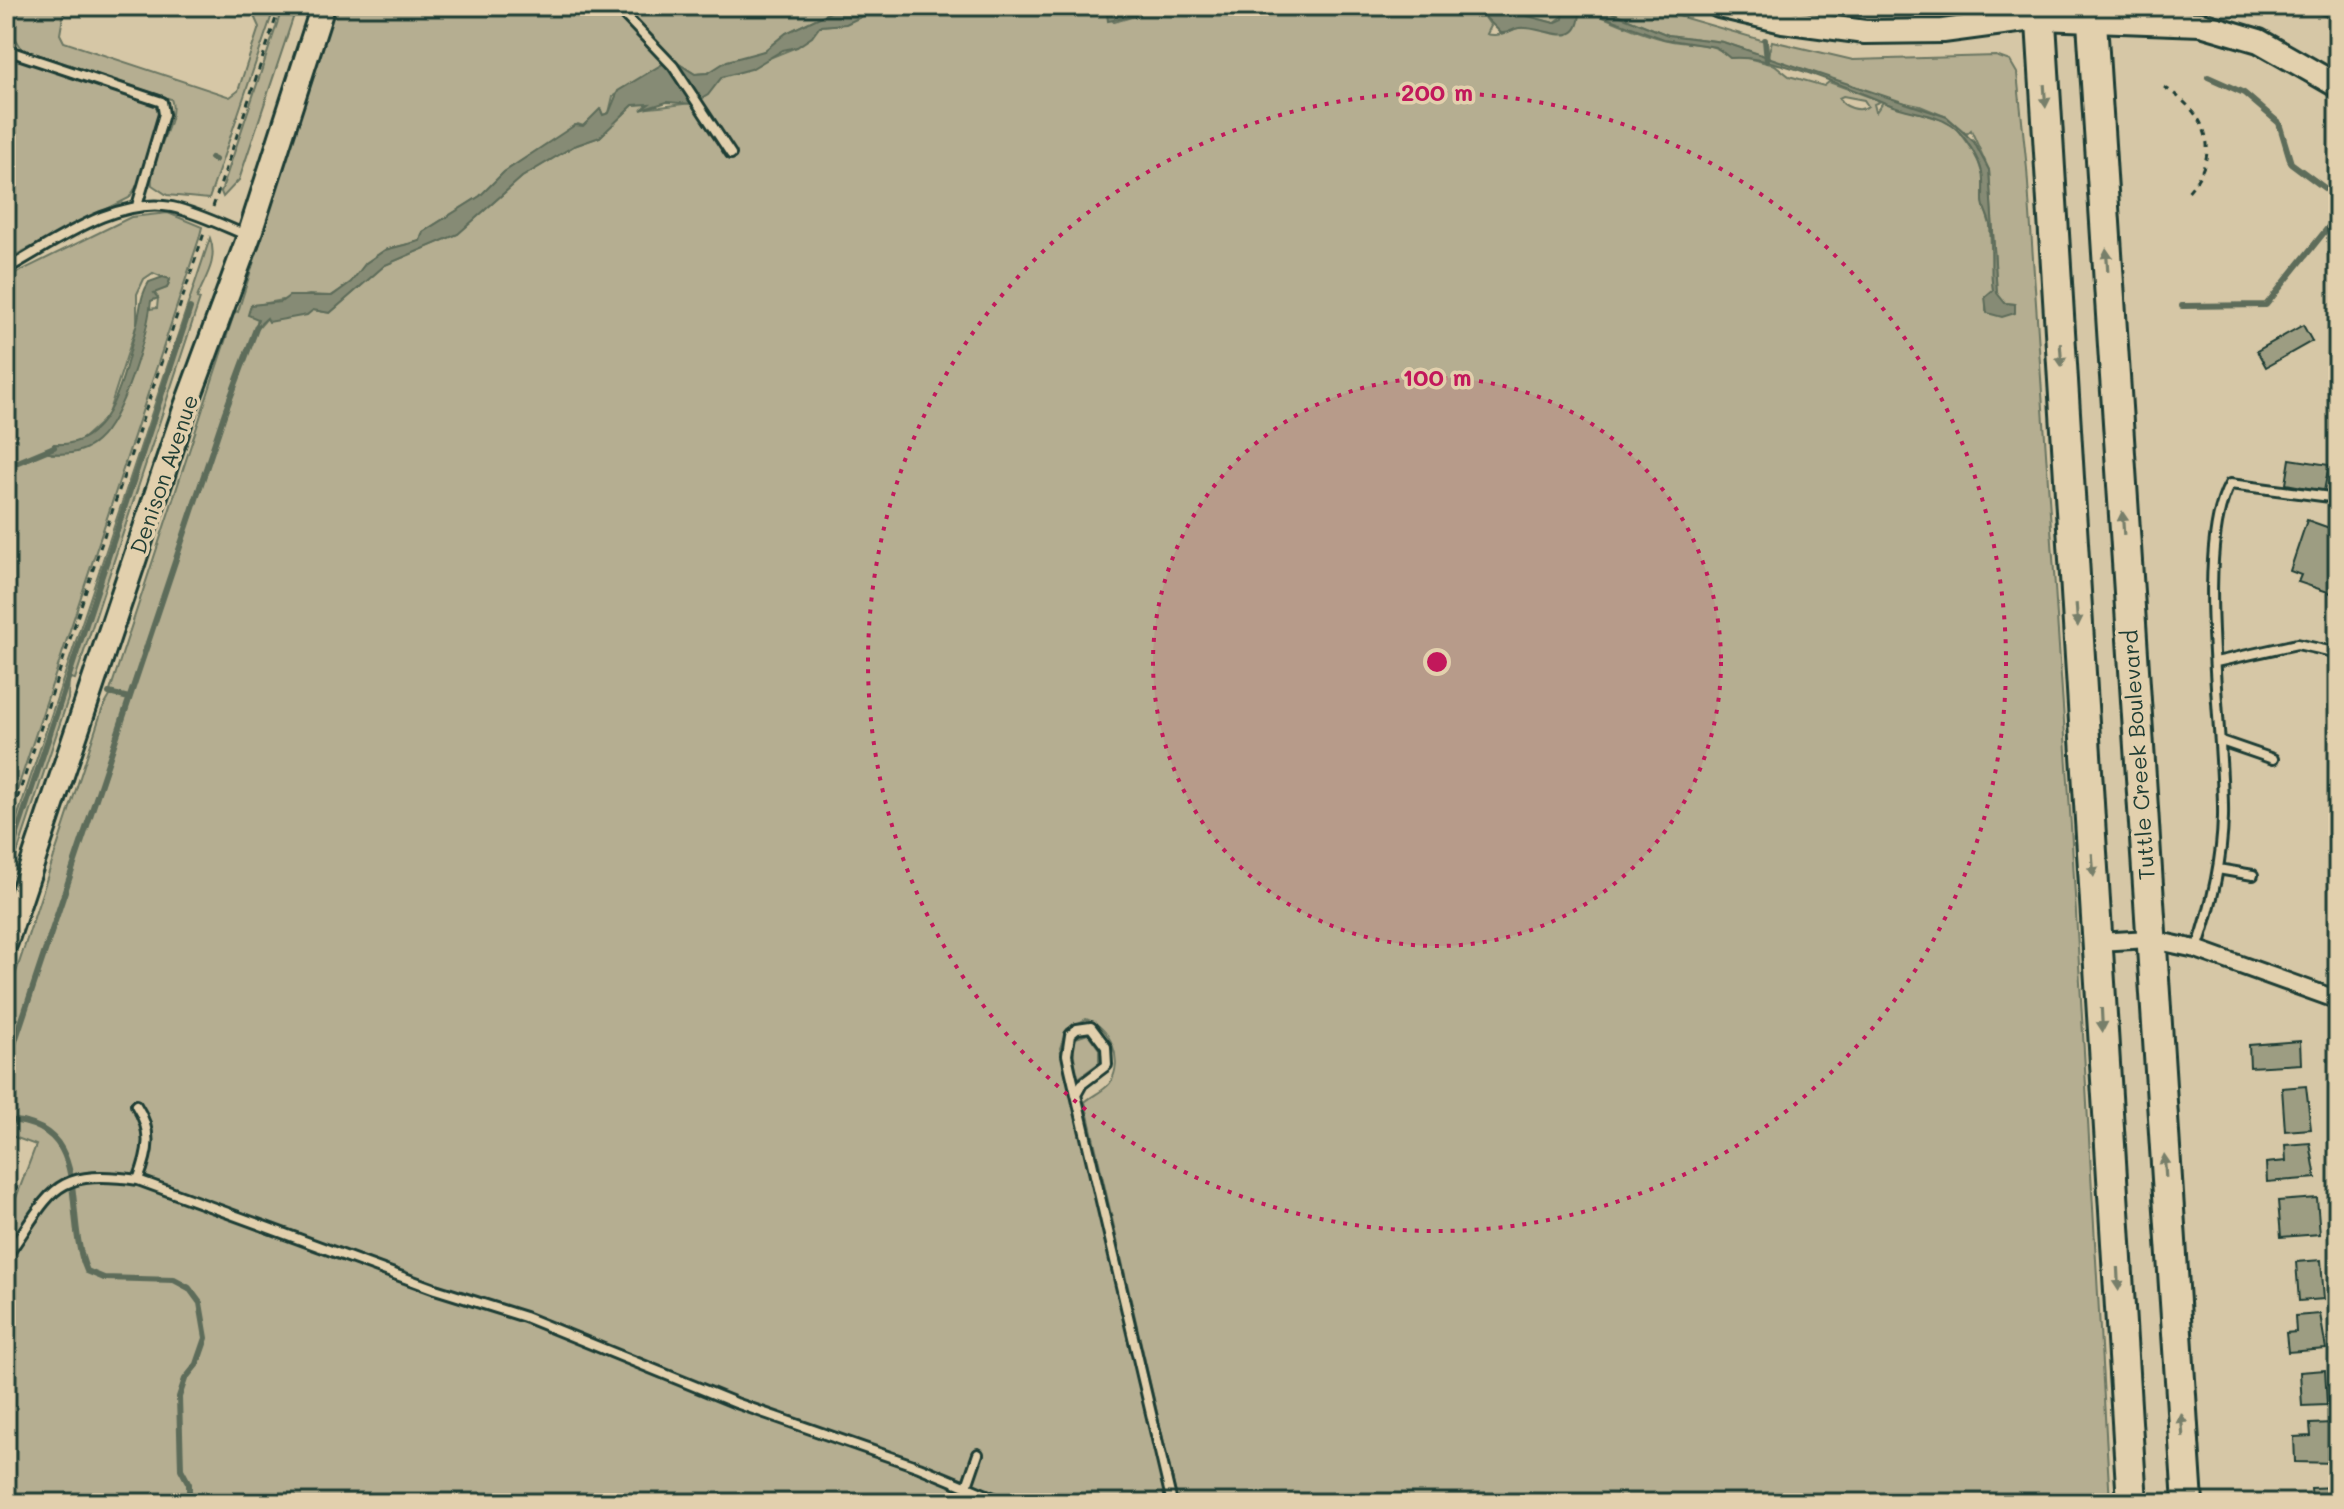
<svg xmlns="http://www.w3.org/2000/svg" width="2344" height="1509" viewBox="0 0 2344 1509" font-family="Mali,sans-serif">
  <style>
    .green { fill: #b5ae91; stroke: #6a7662; stroke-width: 2; fill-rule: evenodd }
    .water { fill: #868b74; stroke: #5d6c5a; stroke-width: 2 }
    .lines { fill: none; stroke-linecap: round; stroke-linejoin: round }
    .stream { stroke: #5d6c5a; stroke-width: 6 }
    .building { fill: #9d9d82; stroke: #1f3d34; stroke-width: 2 }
    .lane-casing { stroke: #1f3d34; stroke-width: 14 }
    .street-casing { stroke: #1f3d34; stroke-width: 22 }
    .secondary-casing { stroke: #1f3d34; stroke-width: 28 }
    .highway-casing { stroke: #1f3d34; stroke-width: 34 }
    .path { stroke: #1f3d34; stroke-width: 3; stroke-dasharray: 6 6; stroke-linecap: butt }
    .lane { stroke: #e2d0ad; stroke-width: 8 }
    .street { stroke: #e2d0ad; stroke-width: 16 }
    .secondary { stroke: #e2d0ad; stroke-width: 22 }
    .highway { stroke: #e2d0ad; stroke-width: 28 }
    .oneway { fill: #777f6a }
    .ring { fill: none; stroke: #c2185b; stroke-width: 4; stroke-dasharray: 4 8 }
    .labels { text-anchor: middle; stroke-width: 7; stroke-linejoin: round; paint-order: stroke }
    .street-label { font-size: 22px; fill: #1f3d34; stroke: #e2d0ad }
    .centre { fill: #c2185b; stroke: #e2d0ad; stroke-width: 4 }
    .ring-label { font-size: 24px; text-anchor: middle; font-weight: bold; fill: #c2185b; stroke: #e2d0ad; stroke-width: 7; stroke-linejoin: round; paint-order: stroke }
  </style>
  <rect width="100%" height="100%" fill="#d6c7a6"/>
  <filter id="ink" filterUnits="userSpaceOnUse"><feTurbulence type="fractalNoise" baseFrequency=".0125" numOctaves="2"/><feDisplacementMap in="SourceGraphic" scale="16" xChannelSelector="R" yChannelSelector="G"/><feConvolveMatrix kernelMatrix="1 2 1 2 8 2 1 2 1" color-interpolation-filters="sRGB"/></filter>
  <g filter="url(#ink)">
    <path class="green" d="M6,6H59L64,11L60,34L64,42L230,97L238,91L259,27L254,16L266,6H275L209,199L167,195L152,185C148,158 180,120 171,99L22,49L6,23Z
      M283,6H297L239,180L223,197L221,192Z
      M335,6H843L786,33L764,51L708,73L695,74L671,59L613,96L609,113L603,115L601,110L583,126L578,124L504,172L480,196L423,232L420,241L385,250L366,263L351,283L331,296L309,295L251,306L249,314L258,319L256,331L267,318L313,310L330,313L385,265L458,234L522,177L574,146L600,137L633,105L646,103L649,106L644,108C657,108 683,104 697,102L722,77L797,47L820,26L843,24L867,14L891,13L904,6H1120L1107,14L1114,22L1135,16L1148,6H1446L1484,16L1491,26L1487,34C1499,38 1507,30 1518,28C1544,24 1544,39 1577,26L1580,9H1583C1612,20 1642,35 1672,41C1693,45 1715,41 1730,58L1743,57L1775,65L1789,76L1824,86L1829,82L1881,101L1874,104L1876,112L1883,102L1943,120L1956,128L1977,157L1983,176V201L1990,225L1993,290L1986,296V311L1995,314L2014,304L2005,303L1997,296L1989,170L1971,130L1967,134L1947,117L1920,106L1890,100L1723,42L1668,35L1596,6H1644L1765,41L1768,55L1772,41L1853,60L1996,56L2010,61L2017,73L2027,169L2071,826L2110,1503H1178L1085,1102C1091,1096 1104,1091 1110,1083C1124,1060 1111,1027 1086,1019L1067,1029L1060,1048L1167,1503H6V1207L11,1211L36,1145L6,1134V1003L102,710L110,696H120L110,691L235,311L238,312L241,302ZM1843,96L1864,100L1868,106C1860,113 1843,107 1839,98Z
      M1490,6H1570L1573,8L1554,23Z
      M6,55L141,98L154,104L160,113L138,184L129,198L6,260Z
      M168,213L202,227L199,239L6,824V278L131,217ZM153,273L170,280L167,288L154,292L158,298L157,308L149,309C134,362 122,454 52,454L54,444H77L107,417L137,324V294L144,279Z
      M210,238C219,262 203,280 197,298L200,299L75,679L69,678L68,699L6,887V851Z
      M1088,1034L1099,1049V1063L1077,1079L1073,1049L1076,1038Z"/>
    <path class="water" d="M843,6H904L891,13L867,14L846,24L820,26L812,37L797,47L783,50L751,69L722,77L708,95L693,104L667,102L641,110L649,104L633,105L600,137L574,146L522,177L458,234L385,265L330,313L313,310L307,315L269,322L267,318L255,329L258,319L248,315L251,305L281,302L289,296H332L351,282L366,263L385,250L420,241L423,232L480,196L504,172L575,125L583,126L600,109L603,115L609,113L618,91L671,59L695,74L708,73L727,61L764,51L786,33Z
      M1120,6H1148L1135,16L1108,21L1107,14Z
      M1446,6H1490L1554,23L1563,19L1564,11L1572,9L1570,6H1596L1668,35L1723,42L1947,117L1974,142L1989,170L1997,293L2005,303L2015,304V313L2002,317L1987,313L1985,297L1993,290C1989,268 1994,245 1990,223C1988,215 1983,209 1983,200C1983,185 1985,173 1977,159C1972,148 1962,132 1951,125C1931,112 1909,113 1888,104C1849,88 1772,54 1730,58L1716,47L1664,39L1583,9L1580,10C1580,54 1543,25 1519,28C1511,29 1510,34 1501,33L1484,16Z
      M163,277L170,279L167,288L154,293L158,298L151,301C147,335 123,419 97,441C84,453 65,455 49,453L48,449L54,444C114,449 125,368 137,323C141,308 140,296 149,282Z"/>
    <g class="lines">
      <path class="stream" d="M1765,40L1767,61
        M2208,77L2244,93L2279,123L2291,163L2338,198
        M211,158L215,160
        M2182,306L2266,305L2338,215
        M6,467L54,447
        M109,693L129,698
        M6,867L190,308
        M6,1068L225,412L257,326
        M6,1120C96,1124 61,1214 87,1271L104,1278L174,1280L189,1288L200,1303L206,1338L197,1364L185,1379L179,1397L181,1469L189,1484V1503"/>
    </g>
    <path class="building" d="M2323,6H2338L2332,19L2320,14Z
      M2303,325L2312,341L2266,367L2257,351Z
      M2290,459L2329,465L2324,491L2286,484Z
      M2307,520L2338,531V587L2334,594L2298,582L2301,575L2290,571Z
      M2300,1041L2301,1064L2250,1067L2249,1045Z
      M2306,1086L2311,1129L2285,1131L2282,1088Z
      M2310,1143L2316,1178L2267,1182L2266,1163L2286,1161L2285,1145Z
      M6,1183L17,1187L12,1198L6,1195Z
      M2317,1198L2320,1234L2281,1237L2278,1201Z
      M2321,1260L2324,1299L2299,1301L2296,1262Z
      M2320,1314L2326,1349L2288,1352L2286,1333L2296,1332L2295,1316Z
      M2325,1370L2327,1405L2302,1406L2300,1372Z
      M2332,1423L2335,1463L2295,1462L2294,1437L2311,1436L2310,1424Z
      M2336,1487L2337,1503H2312L2311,1488Z"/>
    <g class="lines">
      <defs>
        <path id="lane" d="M616,6L673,66L731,154
          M6,50L162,102L164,114L137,206
          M6,269C54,243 115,196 172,207C198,213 224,226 248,236
          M2216,662L2297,644L2338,653
          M2221,741L2273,759
          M2218,869L2253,875
          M2197,949C2212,905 2222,863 2223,817C2225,736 2193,548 2230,484L2338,498
          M1076,1095L1082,1084L1107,1065L1106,1047L1091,1027L1077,1029L1070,1035L1067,1055L1070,1069L1172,1503
          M136,1105C153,1131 149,1152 138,1180
          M6,1257C52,1193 50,1168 138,1180L435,1289L525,1317L736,1403L919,1467L1006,1503
          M967,1486L978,1454"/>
        <path id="street" d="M2098,942L2149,939L2196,949L2338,1000"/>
        <path id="secondary" d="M1719,6L1783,21L1865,32L1943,31L2040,18L2201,24L2259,41L2338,86
          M6,942L186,406L249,236L323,6"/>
        <path id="highway" d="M2040,6L2132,1503
          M2091,6L2188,1503"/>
      </defs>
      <use href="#lane" class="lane-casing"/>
      <use href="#street" class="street-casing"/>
      <use href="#secondary" class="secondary-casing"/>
      <use href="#highway" class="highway-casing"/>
      <path class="path" d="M2164,87C2208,114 2224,154 2185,195
        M213,207L280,6
        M6,833L204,233"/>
      <use href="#lane" class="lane"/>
      <use href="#street" class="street"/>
      <use href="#secondary" class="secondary"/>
      <use href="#highway" class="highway"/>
    </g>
    <defs><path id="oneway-solid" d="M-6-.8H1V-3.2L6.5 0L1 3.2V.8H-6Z" transform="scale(2)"/></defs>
    <g class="oneway">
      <use href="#oneway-solid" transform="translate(2045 96) rotate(86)"/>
      <use href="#oneway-solid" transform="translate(2107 260) rotate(-94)"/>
      <use href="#oneway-solid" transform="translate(2061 355) rotate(86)"/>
      <use href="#oneway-solid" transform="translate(2123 523) rotate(-94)"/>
      <use href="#oneway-solid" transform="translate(2077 615) rotate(86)"/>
      <use href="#oneway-solid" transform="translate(2093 865) rotate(86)"/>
      <use href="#oneway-solid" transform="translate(2102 1020) rotate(87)"/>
      <use href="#oneway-solid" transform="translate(2165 1166) rotate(-94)"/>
      <use href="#oneway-solid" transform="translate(2118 1279) rotate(87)"/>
      <use href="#oneway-solid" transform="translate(2182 1425) rotate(-94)"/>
    </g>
  </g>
  <circle cx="1437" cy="662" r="284" fill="#c2185b" fill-opacity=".12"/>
  <g class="ring">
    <circle cx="1437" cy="662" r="284"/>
    <circle cx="1437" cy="662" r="569"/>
  </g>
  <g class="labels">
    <g class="street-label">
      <text transform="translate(164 474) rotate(-71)" y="8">Denison Avenue</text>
      <text transform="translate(2138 755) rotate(-94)" y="8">Tuttle Creek Boulevard</text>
    </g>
  </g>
  <circle cx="1437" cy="662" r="12" class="centre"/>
  <g class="ring-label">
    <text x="1437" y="101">200 m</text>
    <text x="1437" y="386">100 m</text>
  </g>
  <rect width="2344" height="1509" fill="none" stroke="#e2d0ad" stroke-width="32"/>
  <rect x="16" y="16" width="2312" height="1477" fill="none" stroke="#1f3d34" stroke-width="3" filter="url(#ink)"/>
</svg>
